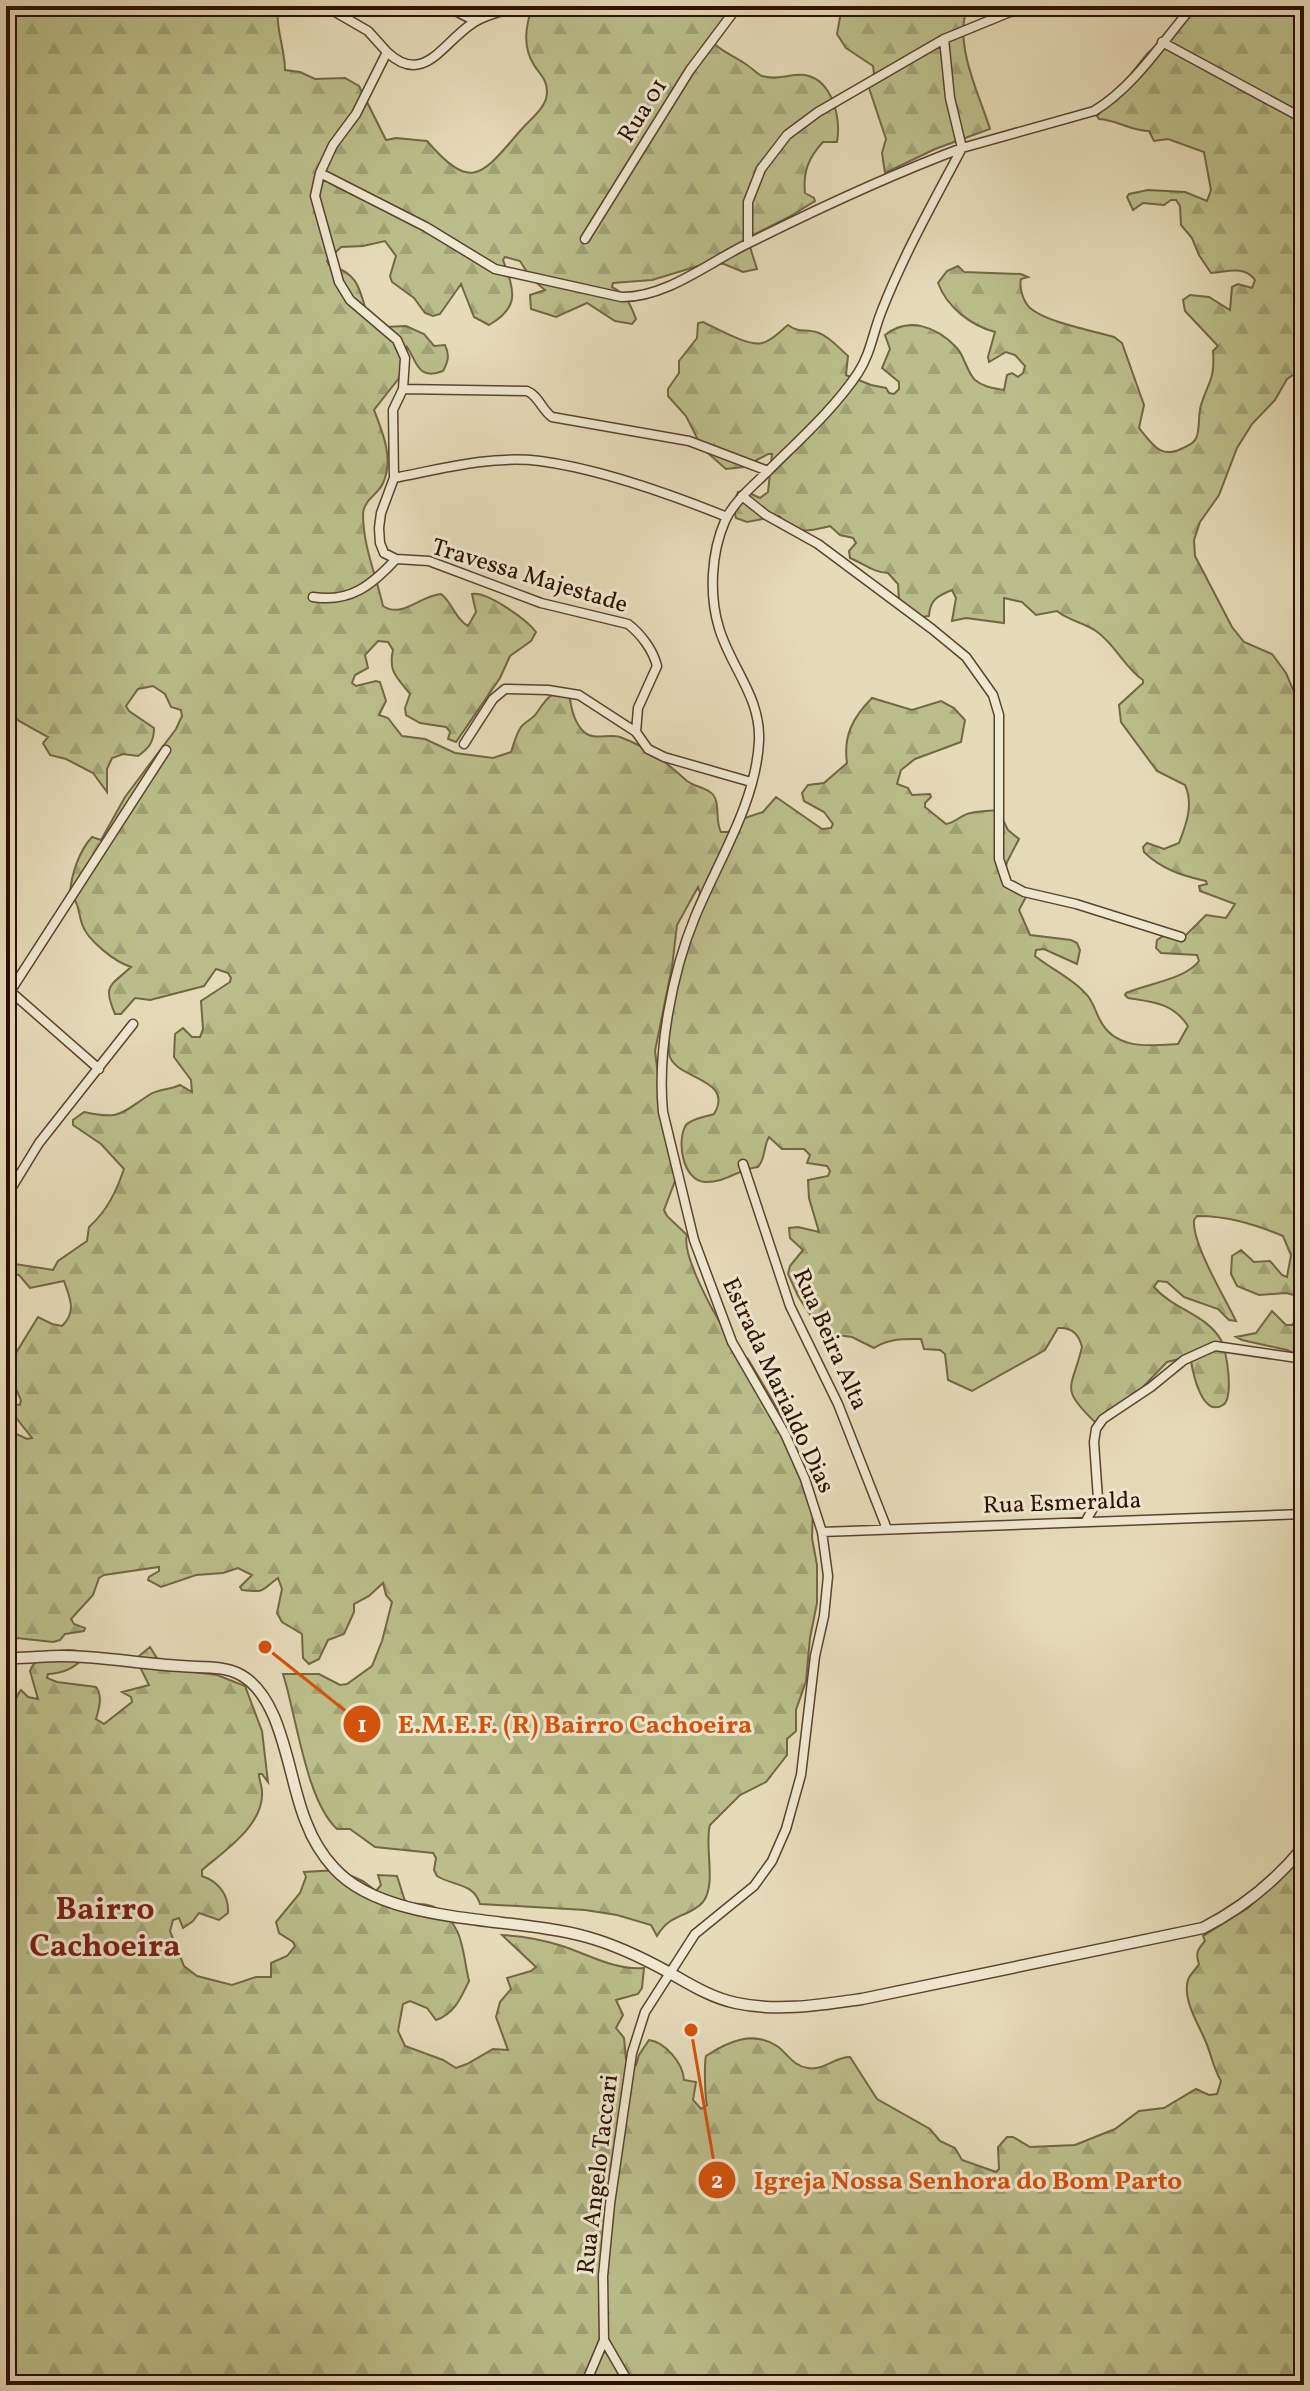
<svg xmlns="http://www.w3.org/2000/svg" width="1310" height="2391" viewBox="0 0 1310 2391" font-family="Vollkorn,serif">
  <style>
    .forest { fill: url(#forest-firs); stroke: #746645; stroke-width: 2 }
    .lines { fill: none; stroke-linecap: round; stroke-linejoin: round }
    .minor-casing { stroke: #5b422e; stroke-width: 11 }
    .tertiary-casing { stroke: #5b422e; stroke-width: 13 }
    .minor { stroke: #efe8d1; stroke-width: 8 }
    .tertiary { stroke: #efe8d1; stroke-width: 10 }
    .labels { text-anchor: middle; stroke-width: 6; stroke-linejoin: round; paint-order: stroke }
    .street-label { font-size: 24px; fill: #2d0f00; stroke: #efe8d1 }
    .district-label { font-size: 32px; font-weight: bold; fill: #7a1f14; stroke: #efe8d1 }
    .leader { fill: none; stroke: #d5520b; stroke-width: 3 }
    .callout-dot { fill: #d5520b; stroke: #efe8d1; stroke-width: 3 }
    .mark-label { font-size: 24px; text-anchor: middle; font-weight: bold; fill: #fff }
    .callout-label { font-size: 26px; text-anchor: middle; font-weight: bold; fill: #d5520b; stroke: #efe8d1; stroke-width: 6; stroke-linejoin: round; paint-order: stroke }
  </style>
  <defs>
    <pattern id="forest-firs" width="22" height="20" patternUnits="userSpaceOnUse" patternTransform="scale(2)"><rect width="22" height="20" fill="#bbbe8a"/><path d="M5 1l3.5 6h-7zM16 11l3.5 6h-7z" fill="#a1a275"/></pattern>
  </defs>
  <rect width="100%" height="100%" fill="#e6dbb8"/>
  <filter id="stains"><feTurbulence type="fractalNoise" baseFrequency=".0025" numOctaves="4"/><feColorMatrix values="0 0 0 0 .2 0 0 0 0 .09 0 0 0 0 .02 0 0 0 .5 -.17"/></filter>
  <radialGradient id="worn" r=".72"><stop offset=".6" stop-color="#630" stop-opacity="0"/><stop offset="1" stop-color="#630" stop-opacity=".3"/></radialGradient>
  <path class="forest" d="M6,6H279C274,23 285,49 285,70L300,72L315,79L345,78L359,86L386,140L396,138L427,141C472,193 482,175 520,131C530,119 547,108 547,92C547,79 540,75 534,65C522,46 526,26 532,6H737L711,41C722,52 734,56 747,65C752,68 756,73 762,76C777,81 791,73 805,75C833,80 841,119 837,142H823C808,158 803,172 805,193L814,198L815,201L789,217L753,235L750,247L757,269L743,272L724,264L708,263L652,280L613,283L612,287C627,295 630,304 636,319L632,324L615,321L587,303L556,317L531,309L530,295L545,290L531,278L520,261L505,257L503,260C514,290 521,307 489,325L474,317L461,284L440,314L433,316L425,313L414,298L392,282L390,276L396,256L385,241L363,246L341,247L327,261L329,265C359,273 360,290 368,318L385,327L406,326L424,334L434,346L445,345C450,355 448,362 443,371C417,381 417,361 407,347L399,378L374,410C383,433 394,459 383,483C378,495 364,499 363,514C363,546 376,575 383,606C402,619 421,595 441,594C453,603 455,619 468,626L476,612L472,594C487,591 527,620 536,632L531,641L510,656L500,678L456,742L448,739L450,732L446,727L420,723L406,715L405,708L410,694C397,677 388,672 393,650L388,642L378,641L365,655L368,668L355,675L352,683L356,686L376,681L380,682L386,701L379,715L388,718L402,736L425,739L455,753L493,758L511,752C514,744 516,734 521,727C525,722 532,719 536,714C545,701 553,685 570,699C572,712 575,723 584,732C594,741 609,733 620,737C647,747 666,762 687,781C694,786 703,787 710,792C722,800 714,820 721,832H728L745,818L763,812L776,797L822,829L831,828L833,824L824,812L804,801L802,793L808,785L824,783L847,763C843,736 853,717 872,698L912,710L941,701L954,708L965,720L961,742L915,759L901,770L897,784L908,788L912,795L930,794L931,797L925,803V807L946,824C955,823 962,814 971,813C979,811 990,811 998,810L1008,830L1019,839L1007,862L1004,876L1027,895L1019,910L1030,935L1071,940L1077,943L1080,950L1077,964L1044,949L1036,950L1035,956C1051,969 1072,978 1085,993C1093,1000 1095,1011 1100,1020C1115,1050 1149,1046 1178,1044L1188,1026C1173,1003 1153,1002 1128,998L1125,995L1126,993C1147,984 1186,979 1199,961L1197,955L1161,953L1156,948L1157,940L1163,936H1185L1206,915L1226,918L1235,904L1200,891L1199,886L1207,884L1206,881C1183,876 1161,869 1144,852L1143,847L1147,843L1164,849L1179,843C1186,825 1194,805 1185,785L1157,771L1121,722L1119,705L1143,683V680C1125,668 1115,644 1096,631C1083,622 1069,621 1057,611L1036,615L1022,602L1004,598V623L966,618L952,621L956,598L952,590C937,596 930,600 929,616L922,617L899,600L898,584L888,573C872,572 865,564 850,558L849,551L856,543L853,538L840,535L830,526C805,532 798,535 779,516L747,522L736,518L733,505L738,492L745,491L760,498L768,492L772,454H768L744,467L726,469L702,448L686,416L668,396V389L679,373V361L697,338L698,323L703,322C716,328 749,347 762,343C772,341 780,331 788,325C796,331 801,330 811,331C825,332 838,347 848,356L846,375L871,385L886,388L889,393L894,394L899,389V382L882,368L890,349L885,335C909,316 937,327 956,347C965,356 966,371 975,380C983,387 994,388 1004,390L1007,375L1012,373L1018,377L1023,373L1025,366L1015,355L1006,352L989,362L988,357L995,332C970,325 947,307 938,283L947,271L958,266L964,272L1021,274L1028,277L1021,279C1019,288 1023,301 1030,308C1048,323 1091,330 1114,337L1122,343L1144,405L1139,428C1152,444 1161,460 1183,448C1189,445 1195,443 1197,436C1200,426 1198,415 1201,405C1209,380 1215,380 1213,351L1218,346L1185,311L1183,300L1190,295L1209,297L1230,310L1232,287L1238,284L1252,288L1255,280C1244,265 1227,272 1211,273L1199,255L1192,238L1181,225L1180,206L1176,200H1171L1164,205L1143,203L1133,210L1127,197L1129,194L1148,190L1185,192L1207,201L1211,190L1204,152L1168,139L1154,141L1149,131C1131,131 1117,120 1099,119L1097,116L1147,54L1174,29L1182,11V6H1304V368L1287,379L1275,400L1252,424L1237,448L1219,495L1200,522L1194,540L1195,556L1232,627L1244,642L1272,654L1286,673L1297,699L1304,736V1365L1302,1357L1287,1350L1242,1340L1236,1337L1256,1333L1272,1311L1286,1325H1292C1301,1316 1299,1306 1294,1295L1286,1293L1259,1295L1237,1286L1231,1274L1232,1256L1241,1250L1254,1262L1270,1261L1282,1275L1287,1277L1291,1255L1283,1236C1254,1224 1228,1216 1197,1216L1194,1220C1192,1244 1225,1298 1236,1321L1229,1320L1218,1309L1184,1297L1167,1282L1158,1281L1154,1287C1174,1310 1206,1314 1221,1340C1227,1350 1234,1398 1223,1405C1202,1418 1193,1373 1191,1361L1183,1358L1167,1362L1142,1388L1105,1414L1097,1424C1058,1387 1072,1390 1082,1347C1079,1334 1071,1327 1058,1328L1045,1350L972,1391L948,1380L945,1354L940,1350L924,1349L921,1339C904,1339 890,1338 874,1348L852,1337L822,1333L798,1296L788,1274L790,1266L803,1250L790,1238L789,1228L798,1227L819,1232L809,1198L808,1180L828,1176L830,1171L827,1166L807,1163L810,1155L804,1149H782L769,1137C763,1147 766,1158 758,1167C739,1169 725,1183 705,1182C683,1181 676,1141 686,1125C692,1118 705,1117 714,1114C736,1077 672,1080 669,1053C665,1005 688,940 700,893L698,887L677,925L672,967L655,1051L662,1107L676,1157L675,1181L664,1210L667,1216L687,1235C681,1254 714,1314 726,1332C728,1346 736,1353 748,1359L787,1425L784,1423L781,1428L813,1508L812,1538L817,1565V1603L810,1638L806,1681L796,1710V1731L787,1739V1755L766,1782L740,1795L710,1825C704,1845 717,1884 703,1902C689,1918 671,1912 657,1936L651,1925L617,1915L585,1910L480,1904C474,1883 453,1886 437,1876L434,1870L436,1858L433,1853L375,1847L350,1829H337C306,1801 296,1714 283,1674H319L340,1685L347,1684L372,1666L382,1641L392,1602L386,1595L383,1583L369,1596L354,1604V1612L344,1634L328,1640L319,1659L309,1664L303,1658L302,1634L282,1622L277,1613L282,1589L278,1578C261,1590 267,1593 242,1590L240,1587L252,1575L238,1568L223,1573L196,1575L161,1587L148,1580L149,1577L159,1571V1567L104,1575L99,1578L93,1595L71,1619L74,1624L85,1628L84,1631L65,1634L60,1640L53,1642L17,1638L6,1656L10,1671L6,1678V1429L27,1439L32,1438L10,1410L11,1404L20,1405L21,1400L16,1389L6,1378L11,1372L16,1353L38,1317L52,1324L62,1326C77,1311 70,1299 64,1281L30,1288L19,1275L6,1273V1267L15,1264L53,1270L58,1261L87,1241L89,1227C107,1211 116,1192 124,1169L101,1144L73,1125V1120L84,1112C120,1120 120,1114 149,1095C158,1089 170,1090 180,1085L192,1092L191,1080L174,1057L175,1034L183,1028L192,1037H200L203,1029L201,1001L230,982L231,978L228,973L216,969L204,986L150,1000L135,998L121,1014H115C102,984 111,986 131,967C115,962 87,940 82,924C78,912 79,902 70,894C71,875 79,851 92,837L101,840L125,797L176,729L182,716L181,710L171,707L165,694L153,686L138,689L126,706L129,711L154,728C154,742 149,748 138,756L123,754L112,758L107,769V792L93,773L66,759L50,755L43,743L48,737L19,721L6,708V681L11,676L6,670Z
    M842,6H980L965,15C957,51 979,94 990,129L935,149L885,173L882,153L886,139L867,82L874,74L873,66L846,48L837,34Z
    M150,1647L163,1668L217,1675L245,1686L262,1731L268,1782L262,1774H259C259,1780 262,1786 262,1792C264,1825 224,1851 202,1870V1876C219,1882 229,1895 228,1913L219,1920L199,1913L193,1921L183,1928L179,1918L173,1920L170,1931L184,1966L197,1976L232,1985L256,1977H271V1963L287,1956L295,1946L293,1942L279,1933L276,1922L300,1893L306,1877L304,1872L338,1870L363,1881L376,1891L381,1885L378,1875L397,1876L405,1901C415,1906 426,1902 436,1908C465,1926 462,1953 469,1981C461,1998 454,2014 436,2020L427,2008L410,2001L403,2004L398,2031L405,2046L443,2060L456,2068L467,2064L493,2049L508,2050L496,2017L500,2002L511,1989L507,1978L531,1971L536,1967L502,1935C521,1936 540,1939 559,1945C586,1953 615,1971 644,1968L642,1988L638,1994L616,2000L623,2015L616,2028L624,2038L626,2059L636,2065L639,2055L649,2040C665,2042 683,2063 684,2080L696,2082L693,2100L701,2109L707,2105C705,2097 704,2065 706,2056C727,2042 753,2030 777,2046C788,2054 793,2066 808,2068C824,2071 834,2057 850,2057L877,2099L930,2129L940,2141L955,2148L962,2160L996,2172L999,2169L998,2147L1007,2137H1013L1030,2147L1075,2145L1115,2129L1139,2111L1164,2108L1196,2089L1209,2095L1217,2094L1221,2081C1213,2068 1211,2053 1205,2040C1198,2023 1182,1999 1188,1980C1190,1974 1196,1969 1199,1964C1195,1953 1198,1949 1205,1941L1203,1936L1248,1908L1304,1853V1913L1299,1929L1304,1933V2385H6V1763H10C7,1747 11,1701 21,1690L28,1697L38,1699L30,1671C37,1652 65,1647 82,1652L84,1657C74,1669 63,1673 48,1674L47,1678L57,1682L96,1687C103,1696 99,1709 96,1719L104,1724L132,1702L131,1697L122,1692L149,1685L137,1661L139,1656Z"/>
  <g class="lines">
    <defs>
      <path id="minor" d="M325,6L368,31L387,52L356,114L333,145L320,173L315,196L339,282L350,300L397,340L405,358L403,389L393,410L394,478L381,513L379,528L380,543L384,553L396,559
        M446,6L475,21
        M993,6L1009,11
        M1162,42L1304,119
        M387,52C424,87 443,42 473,23C486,14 505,11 520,6
        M320,173L426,227L495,269L621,297C666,298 709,262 749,243C819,208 890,175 962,148L950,98L944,39
        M585,239L690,70L738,6
        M748,243V202L761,169L787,135L818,112L944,39L1010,12L1056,6
        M403,389L527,391C539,396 541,409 552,417L689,441L768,471
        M394,478C441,469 491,455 540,461C601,469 670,494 727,517
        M742,496L766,515L818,544L932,629L966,657L993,695L999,715V859L1007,883L1024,892L1076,904L1181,937
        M313,597C350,603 372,585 396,559L429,561L541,603L628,624C641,634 653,650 657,666L638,708L636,732
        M464,744L493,699L505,689L548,690L579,695L636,732L648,749L664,757L751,782
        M10,991L99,1069
        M6,998L166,750
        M743,1164L790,1306L838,1404L887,1529
        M6,1197L39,1143L133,1024
        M1086,1521L1098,1499L1094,1442L1096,1429L1103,1419L1151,1387L1184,1360L1215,1346L1304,1359
        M822,1532L1304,1514
        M604,2340L630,2385
        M585,2385L604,2340L603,2276L610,2204L632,2053L645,2012L695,1934L754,1886L772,1861L786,1829L801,1775L815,1656L824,1616L828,1576L822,1532L805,1479L785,1434L732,1342L694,1240L663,1112C657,1052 672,973 695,917C718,861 756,803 759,741C761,697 731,668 719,628C709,595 711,553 725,521C734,501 753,486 768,471C799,440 834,409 858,373C871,353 873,332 882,310C904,254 934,201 962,148L1094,111C1135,86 1162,42 1193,6"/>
      <path id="tertiary" d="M6,1658C24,1659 42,1656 60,1656C101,1656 141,1664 181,1666C200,1668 223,1665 241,1675C284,1699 288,1780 306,1822C312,1838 322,1855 334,1868C386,1926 514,1916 587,1937C616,1945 643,1958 670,1973C691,1985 712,1998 736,2003C778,2012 820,2005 862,1999L1203,1928C1242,1908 1276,1881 1304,1846"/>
    </defs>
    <use href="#minor" class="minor-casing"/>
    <use href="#tertiary" class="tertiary-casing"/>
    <use href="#minor" class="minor"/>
    <use href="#tertiary" class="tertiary"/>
  </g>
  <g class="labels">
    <g class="street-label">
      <text transform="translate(642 110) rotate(-58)" y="8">Rua 01</text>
      <text transform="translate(530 575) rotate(17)" y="8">Travessa Majestade</text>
      <text transform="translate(831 1339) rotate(66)" y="8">Rua Beira Alta</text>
      <text transform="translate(779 1385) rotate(65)" y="8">Estrada Marialdo Dias</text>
      <text transform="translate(1062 1502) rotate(-2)" y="8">Rua Esmeralda</text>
      <text transform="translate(597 2174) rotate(-83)" y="8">Rua Angelo Taccari</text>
    </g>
    <g class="district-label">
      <text x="105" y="1919">Bairro<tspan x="105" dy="37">Cachoeira</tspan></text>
    </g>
  </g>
  <path class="leader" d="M265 1647L362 1724M691 2030L717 2180"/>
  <g class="callout-dot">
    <circle cx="265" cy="1647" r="8"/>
    <circle cx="691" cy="2030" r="8"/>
    <circle cx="362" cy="1724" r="20"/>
    <circle cx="717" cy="2180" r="20"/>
  </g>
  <g class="mark-label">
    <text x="362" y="1732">1</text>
    <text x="717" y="2188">2</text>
  </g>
  <g class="callout-label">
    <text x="575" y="1733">E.M.E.F. (R) Bairro Cachoeira</text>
    <text x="968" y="2189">Igreja Nossa Senhora do Bom Parto</text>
  </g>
  <rect width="1310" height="2391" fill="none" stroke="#e6dbb8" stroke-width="32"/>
  <rect x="8" y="8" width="1294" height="2375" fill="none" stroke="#2d0f00" stroke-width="4"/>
  <rect x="16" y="16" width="1278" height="2359" fill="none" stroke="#2d0f00" stroke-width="2"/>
  <rect width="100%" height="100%" filter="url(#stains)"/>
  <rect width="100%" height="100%" fill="url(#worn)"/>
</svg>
